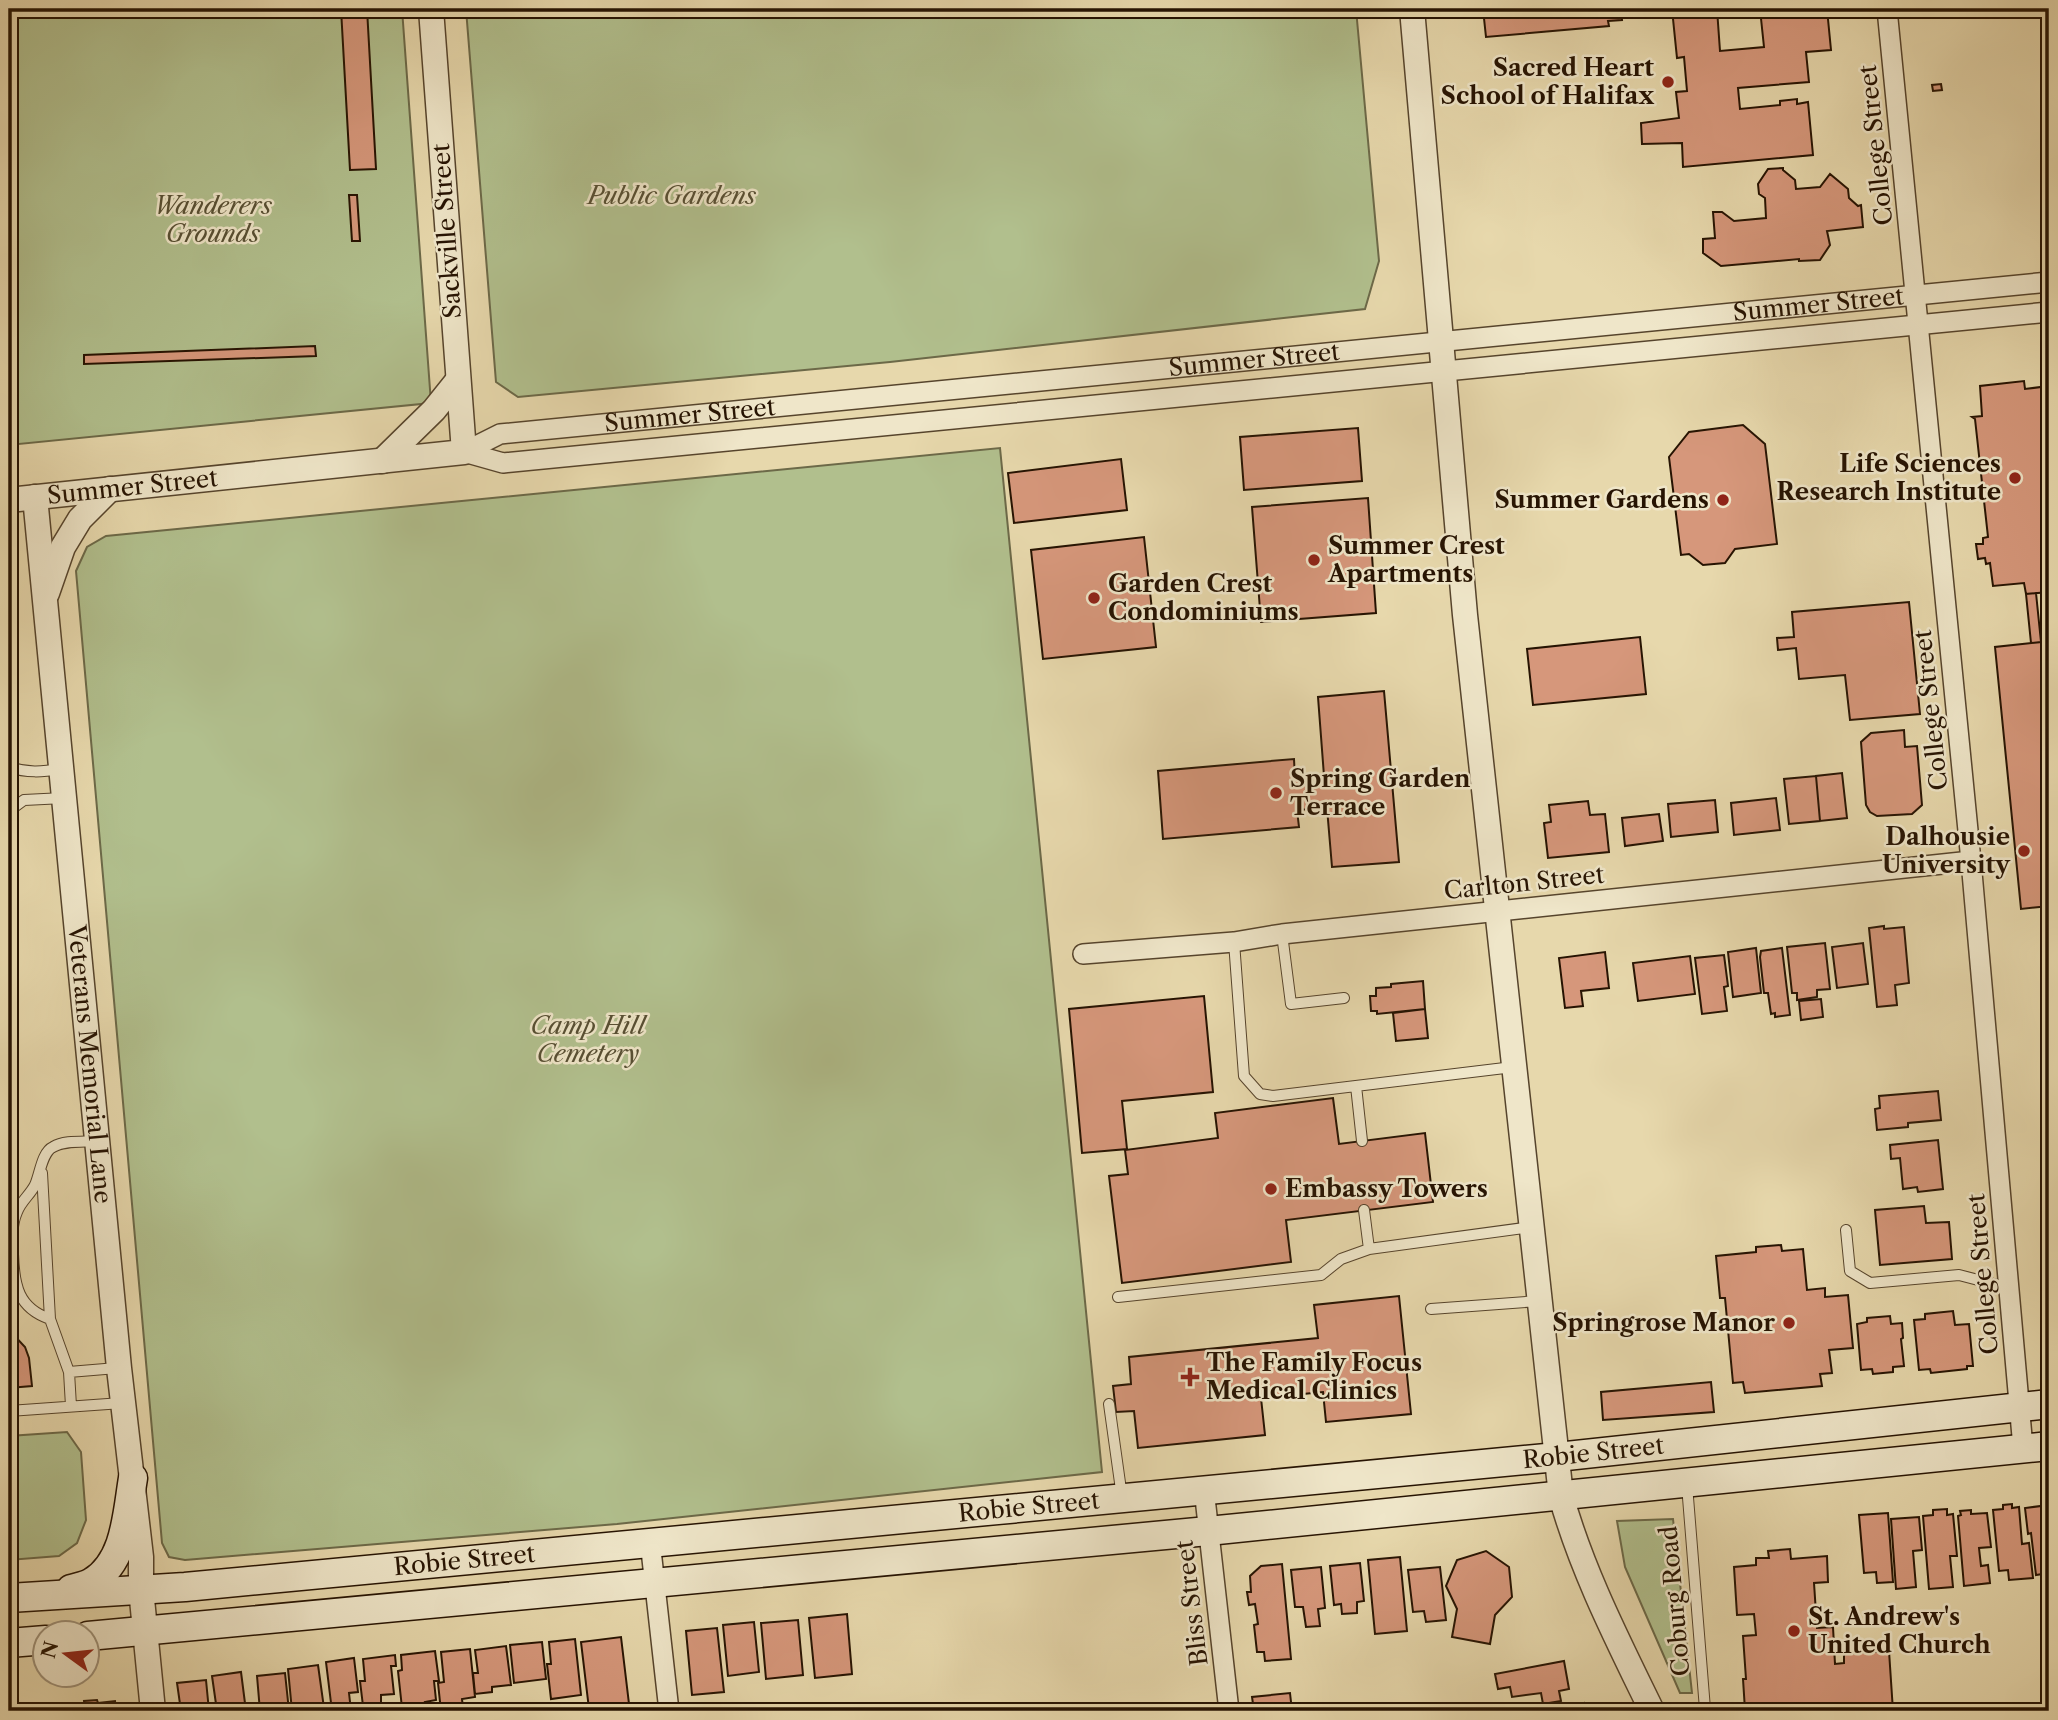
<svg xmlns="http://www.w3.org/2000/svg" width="2058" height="1720" viewBox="0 0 2058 1720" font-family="'Libre Caslon Text',serif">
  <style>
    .green { fill: #b1bf8d; stroke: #6c6948; stroke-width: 2 }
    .water { fill: #97b9ae; stroke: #6a7769; stroke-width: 2 }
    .building { fill: #d6977b; stroke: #261302; stroke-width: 2 }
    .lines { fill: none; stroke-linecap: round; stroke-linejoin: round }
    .service-casing { stroke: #56442c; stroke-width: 12 }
    .minor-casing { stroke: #56442c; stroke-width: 22 }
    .tertiary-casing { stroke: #56442c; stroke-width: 27 }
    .secondary-casing { stroke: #261302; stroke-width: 31 }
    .service { stroke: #efe6c9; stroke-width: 10 }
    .minor { stroke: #efe6c9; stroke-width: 19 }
    .tertiary { stroke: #efe6c9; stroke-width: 24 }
    .secondary { stroke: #efe6c9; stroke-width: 28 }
    .poi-dot { fill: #8f2418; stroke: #efe6c9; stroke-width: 2.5 }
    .labels { text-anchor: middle; stroke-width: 5; stroke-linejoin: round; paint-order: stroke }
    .poi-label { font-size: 24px; font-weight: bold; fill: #261302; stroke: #efe6c9; text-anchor: start }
    .street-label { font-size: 24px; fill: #261302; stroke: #efe6c9 }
    .park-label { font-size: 24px; font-style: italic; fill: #574f33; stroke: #efe6c9 }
  </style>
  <rect width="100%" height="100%" fill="#e7d8ac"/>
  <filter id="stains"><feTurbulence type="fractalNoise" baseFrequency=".00286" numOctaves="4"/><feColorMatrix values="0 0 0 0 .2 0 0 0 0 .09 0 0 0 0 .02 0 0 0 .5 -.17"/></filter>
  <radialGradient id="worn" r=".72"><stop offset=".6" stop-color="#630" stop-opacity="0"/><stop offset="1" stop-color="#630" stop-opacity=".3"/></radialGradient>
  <path class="green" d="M9,9H402L431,403L9,445Z
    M466,9H1356L1379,261L1365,309L890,362L518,397L496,382Z
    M1000,448L1102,1472L617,1524L185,1560L169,1557L162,1543L76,571L87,547L106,536Z
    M67,1432L81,1452L86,1520L77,1543L59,1556L9,1560V1436Z
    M1673,1519L1692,1693H1680L1625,1567L1617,1521Z"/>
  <path class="water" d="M1266,9H1296L1294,17L1277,18Z"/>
  <path class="building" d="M341,9H367L376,169L350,170Z
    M1483,9H1621L1622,20L1608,21L1609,26L1486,37Z
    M1672,9H1717L1720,51L1764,47L1760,9H1827L1831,50L1806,52L1809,82L1738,88L1740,109L1780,105V101L1797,99V104L1808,102L1813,155L1683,167L1682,143L1642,144L1641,123L1679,118L1676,92L1687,91L1684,57L1677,58Z
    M1941,84L1942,90L1933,91L1932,85Z
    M1783,168V170L1795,180L1796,189L1820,187L1830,174L1848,189L1849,198L1858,206L1861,205L1863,227L1827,231L1830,245L1820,260L1799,261V259L1721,266L1703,253V239L1715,238L1713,212H1722L1734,221L1766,218L1765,198L1759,194L1758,184L1768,169Z
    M349,195H357L360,241H352Z
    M315,346L316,356L84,364V355Z
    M2024,381L2025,389L2049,386V592L2026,594L2024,583L1993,586L1990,563L1986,564L1985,558L1978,559L1976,544H1983V538L1988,537L1975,419L1972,417L1982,416L1980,386Z
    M1743,425L1765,444L1777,544L1735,549L1725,563L1703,565L1689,554L1681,555L1669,457L1689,432Z
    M1358,428L1362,481L1244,490L1240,437Z
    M1121,459L1127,510L1014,523L1008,473Z
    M1368,498L1376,613L1261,622L1252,507Z
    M1144,537L1156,647L1043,659L1031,550Z
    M2036,593L2041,642L2031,643L2026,594Z
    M1909,602L1920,714L1850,720L1845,675L1799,679L1796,648L1778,650L1777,638L1794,637L1792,612Z
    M1640,637L1646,694L1533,705L1527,649Z
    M2049,641V906L2021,909L1995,647Z
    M1384,691L1399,862L1332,867L1327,808L1297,810L1299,827L1163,839L1158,771L1294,759L1295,779L1324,776L1318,697Z
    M1904,730L1905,747L1917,746L1922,805L1912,814L1877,816L1870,812L1866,805L1861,742L1871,733Z
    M1842,773L1847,818L1820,821L1816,776Z
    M1816,776L1820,821L1789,824L1784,779Z
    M1776,798L1780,830L1734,835L1731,803Z
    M1715,800L1718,832L1671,837L1668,804Z
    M1588,801L1590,815L1605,814L1609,852L1548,858L1544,823L1551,822L1549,805Z
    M1659,814L1663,841L1625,846L1622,818Z
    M1884,926V929L1904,927L1909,983L1895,985L1897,1005L1877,1007L1869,928Z
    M1825,943L1830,989L1817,990V997L1797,1000V993H1792L1787,947Z
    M1863,943L1868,984L1837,988L1832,947Z
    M1756,948L1761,993L1733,997L1728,952Z
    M1782,948L1790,1015L1775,1017V1013L1771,1014L1768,993H1764L1760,957L1761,951Z
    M1605,952L1609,988L1581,991L1583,1006L1565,1008L1559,958Z
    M1724,955L1728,986L1724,987L1727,1011L1702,1014L1695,958Z
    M1690,956L1695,994L1638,1001L1633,963Z
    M1423,981L1425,1009L1377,1014V1011H1371L1370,996H1376V988L1391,987V984Z
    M1204,996L1213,1092L1122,1101L1127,1149L1082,1153L1069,1009Z
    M1821,999L1823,1017L1801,1020L1799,1001Z
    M1425,1009L1428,1038L1396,1041L1393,1013Z
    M9,1081L14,1154L9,1170Z
    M1938,1091L1941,1120L1908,1123V1127L1877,1130L1875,1109L1880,1108L1879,1096Z
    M1333,1098L1339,1144L1425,1133L1433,1202L1286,1220L1291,1262L1122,1283L1109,1176L1128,1174L1125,1150L1218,1138L1215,1113Z
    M1938,1140L1943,1189L1918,1192L1917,1187L1903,1189L1900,1158L1891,1159L1890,1145Z
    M1924,1206L1926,1223L1949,1222L1952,1259L1880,1265L1875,1210Z
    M1781,1245L1782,1251L1803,1249L1807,1290L1825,1288V1297L1848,1295L1853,1348L1829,1350L1832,1373L1820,1374L1822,1386L1745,1393L1743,1382L1733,1383L1725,1298H1720L1716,1256L1756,1252V1247Z
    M1399,1296L1411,1414L1326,1422L1323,1392L1261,1398L1265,1435L1138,1448L1134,1411L1116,1412L1113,1386L1131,1384L1129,1357L1318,1338L1314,1305Z
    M1953,1311L1955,1325L1969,1324L1973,1366H1967V1369L1931,1373L1930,1369L1919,1370L1914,1320L1925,1319V1314Z
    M1890,1316L1891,1324L1902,1323L1903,1338L1901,1339L1904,1366L1893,1367V1372L1873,1374L1872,1369L1861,1370L1857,1324L1867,1322V1318Z
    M9,1330L25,1347L29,1358L32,1386L9,1388Z
    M1711,1382L1714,1412L1603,1420L1601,1392Z
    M2012,1504V1508L2019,1507L2022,1544L2029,1543L2033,1578L2009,1580L2008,1570L1999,1571L1993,1510L2003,1509V1505Z
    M2049,1505V1573L2036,1575L2031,1533L2028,1534L2025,1508Z
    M1947,1509V1515L1953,1514L1957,1556H1950L1953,1587L1929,1589L1923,1516L1933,1515V1510Z
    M1971,1510V1514L1987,1513L1991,1547L1979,1548L1981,1566L1988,1565L1990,1583L1964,1586L1958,1516L1961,1515L1960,1511Z
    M1888,1513L1893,1582L1877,1583L1876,1572L1864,1573L1859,1515Z
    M1919,1517L1922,1550L1913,1551L1916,1587L1896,1589L1891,1519Z
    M1790,1549L1791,1559L1827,1556L1828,1582L1814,1583L1817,1628L1833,1627L1835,1664L1844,1663V1654L1889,1651L1893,1711L1745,1710L1743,1679H1746L1743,1636L1756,1635L1754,1614L1737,1615L1734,1567L1756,1565V1558H1769L1768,1551Z
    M1486,1551L1509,1567L1512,1597L1495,1615L1490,1644L1452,1637L1457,1609L1446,1586L1457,1560Z
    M1400,1557L1407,1631L1375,1634L1368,1560Z
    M1360,1563L1364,1601L1357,1602V1613L1342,1614L1341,1604L1334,1605L1330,1566Z
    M1282,1564L1291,1659L1265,1661L1264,1652H1257L1254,1625L1258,1624L1255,1604L1249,1605L1247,1592H1251L1250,1576L1261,1566Z
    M1321,1567L1325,1608L1318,1609L1320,1626L1306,1627L1303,1607H1295L1291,1570Z
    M1440,1567L1446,1620L1426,1622L1424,1611L1413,1612L1408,1570Z
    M847,1614L852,1674L815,1678L809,1618Z
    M798,1620L803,1675L766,1679L761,1623Z
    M754,1622L759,1672L728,1676L723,1625Z
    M717,1628L724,1692L692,1695L686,1631Z
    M621,1637L629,1704L589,1709L581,1642Z
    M575,1639L581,1695L551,1699L547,1664H551L549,1642Z
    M542,1642L546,1679L514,1683L510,1645Z
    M506,1646L511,1685L492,1687V1692L475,1694L473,1673H478L475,1650Z
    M470,1649L475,1697L462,1699L463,1708L441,1711L438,1683L444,1682L441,1652Z
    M435,1651L439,1681H434L436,1700L425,1702L426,1705L402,1708L398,1671L402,1670L401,1655Z
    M395,1655L396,1666H391L394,1694L381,1695V1704L363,1706L360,1681H365L363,1659Z
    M354,1658L358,1692L349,1693L351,1711H332L326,1662Z
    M1564,1661L1569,1689L1559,1691L1561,1701L1543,1704L1541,1693L1512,1697L1510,1687L1498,1689L1495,1674Z
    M318,1665L324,1708L292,1711L288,1669Z
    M241,1672L246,1711H217L212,1676Z
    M285,1673L289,1711H260L257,1676Z
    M206,1680L209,1711H181L177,1683Z
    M1290,1693L1292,1711H1254L1252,1697Z
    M97,1700L98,1703L115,1701L116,1711H85L84,1701Z
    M1584,1703L1585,1711H1546V1710Z"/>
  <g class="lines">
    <defs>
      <path id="service" d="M9,767C27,773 42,772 60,769
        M9,811L24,800L64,798
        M1282,934L1291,1004L1344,998
        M1234,942L1244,1076L1260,1094L1273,1096L1513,1067
        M1356,1086L1362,1141
        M42,1173L50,1319L69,1372L71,1406
        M1846,1230L1850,1271L1870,1283L1959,1275L2009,1288
        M1369,1249L1531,1227
        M1118,1297L1321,1275L1341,1259L1369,1249L1364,1210
        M1431,1309L1539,1301
        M50,1319C18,1308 14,1285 13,1254C12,1240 11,1226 17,1212C21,1201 30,1195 35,1185C40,1174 42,1152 53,1147C65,1140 83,1142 96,1141
        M69,1372L117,1368
        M1109,1404L1122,1497
        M9,1411L122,1403
        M1687,1485L1705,1709L1700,1711"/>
      <g id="minor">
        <path d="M1887,9L1971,861L2023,1448"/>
        <path id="s1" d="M464,452L500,434L2049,282"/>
        <path d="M464,452L503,463L2049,312"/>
        <path d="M1083,954L1234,942L1282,934L1971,861"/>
        <path d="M1204,1489L1229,1711"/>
        <path d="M650,1541L669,1711"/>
      </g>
      <g id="tertiary">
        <path d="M1412,9L1465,615L1561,1496C1582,1571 1618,1641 1652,1711"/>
        <path d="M382,461L434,410L458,380"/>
        <path id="s2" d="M35,497L119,1368L141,1557V1589L153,1711"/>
        <path id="s3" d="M9,500L464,452L431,9"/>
        <path d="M47,593L63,547L80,519L110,489"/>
      </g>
      <g id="secondary">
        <path d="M71,1589C77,1587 86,1586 92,1582C126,1561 127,1514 133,1478"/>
        <path id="s4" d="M9,1598L185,1587L1557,1457L2049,1404"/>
        <path d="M88,1636L1208,1531L2049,1446"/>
        <path d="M9,1643L46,1640"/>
      </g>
    </defs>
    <use href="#service" class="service-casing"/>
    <use href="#minor" class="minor-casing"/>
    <use href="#tertiary" class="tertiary-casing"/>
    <use href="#secondary" class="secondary-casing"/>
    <use href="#service" class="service"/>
    <use href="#minor" class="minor"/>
    <use href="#tertiary" class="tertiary"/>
    <use href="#secondary" class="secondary"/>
  </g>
  <g class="poi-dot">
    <circle cx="1668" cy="82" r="7"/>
    <circle cx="2015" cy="478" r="7"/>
    <circle cx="1723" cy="500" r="7"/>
    <circle cx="1314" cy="560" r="7"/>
    <circle cx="1094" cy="598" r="7"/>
    <circle cx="1276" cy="793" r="7"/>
    <circle cx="2024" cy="851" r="7"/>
    <circle cx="1271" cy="1189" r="7"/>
    <circle cx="1789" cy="1323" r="7"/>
    <path d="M1186.5 1366.5h7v7h7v7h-7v7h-7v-7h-7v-7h7z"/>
    <circle cx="1794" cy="1631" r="7"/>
  </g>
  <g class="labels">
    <g class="poi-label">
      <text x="1654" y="76" text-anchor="end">Sacred Heart<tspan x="1654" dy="28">School of Halifax</tspan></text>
      <text x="2001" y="472" text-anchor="end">Life Sciences<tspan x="2001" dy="28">Research Institute</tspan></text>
      <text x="1709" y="508" text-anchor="end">Summer Gardens</text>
      <text x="1328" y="554">Summer Crest<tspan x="1328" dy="28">Apartments</tspan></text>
      <text x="1108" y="592">Garden Crest<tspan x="1108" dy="28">Condominiums</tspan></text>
      <text x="1290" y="787">Spring Garden<tspan x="1290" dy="28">Terrace</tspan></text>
      <text x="2010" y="845" text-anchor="end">Dalhousie<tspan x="2010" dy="28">University</tspan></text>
      <text x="1285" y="1197">Embassy Towers</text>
      <text x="1775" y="1331" text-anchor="end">Springrose Manor</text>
      <text x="1206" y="1371">The Family Focus<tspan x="1206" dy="28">Medical Clinics</tspan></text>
      <text x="1808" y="1625">St. Andrew's<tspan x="1808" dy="28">United Church</tspan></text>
    </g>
    <g class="street-label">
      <text transform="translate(1876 145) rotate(-96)" y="8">College Street</text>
      <text transform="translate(447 231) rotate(-94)" y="8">Sackville Street</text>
      <text dy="8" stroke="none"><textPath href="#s1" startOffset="1365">Summer Street</textPath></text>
      <text dy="8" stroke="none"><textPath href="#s1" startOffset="798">Summer Street</textPath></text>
      <text dy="8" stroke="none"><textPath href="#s1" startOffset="231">Summer Street</textPath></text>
      <text dy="8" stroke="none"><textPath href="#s3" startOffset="124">Summer Street</textPath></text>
      <text transform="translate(1931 710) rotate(-96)" y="8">College Street</text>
      <text transform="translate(1524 883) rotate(-6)" y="8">Carlton Street</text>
      <text dy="8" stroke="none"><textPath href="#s2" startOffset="570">Veterans Memorial Lane</textPath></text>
      <text transform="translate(1983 1274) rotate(-95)" y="8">College Street</text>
      <text dy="8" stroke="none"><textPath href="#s4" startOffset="1591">Robie Street</textPath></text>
      <text dy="8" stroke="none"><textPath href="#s4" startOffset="1024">Robie Street</textPath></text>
      <text dy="8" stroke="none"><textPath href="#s4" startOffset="457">Robie Street</textPath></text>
      <text transform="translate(1675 1601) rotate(-95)" y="8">Coburg Road</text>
      <text transform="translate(1192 1603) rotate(-97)" y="8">Bliss Street</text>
    </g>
    <g class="park-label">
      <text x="672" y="204">Public Gardens</text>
      <text x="213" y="214">Wanderers<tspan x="213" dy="28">Grounds</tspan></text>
      <text x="588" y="1034">Camp Hill<tspan x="588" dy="28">Cemetery</tspan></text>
    </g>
  </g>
  <rect width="2058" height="1720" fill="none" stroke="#e7d8ac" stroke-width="35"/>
  <rect x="10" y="10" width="2037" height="1699" fill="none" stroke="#261302" stroke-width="3.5"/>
  <rect x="18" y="18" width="2023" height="1685" fill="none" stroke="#261302" stroke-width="2"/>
  <g transform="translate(66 1654) rotate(285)"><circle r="33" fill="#efe6c9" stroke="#9f9279" stroke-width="2"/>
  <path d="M0-5L12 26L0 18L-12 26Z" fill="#8f2418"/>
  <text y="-10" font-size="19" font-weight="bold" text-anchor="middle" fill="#261302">N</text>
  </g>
  <rect width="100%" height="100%" filter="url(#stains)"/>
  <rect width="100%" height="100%" fill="url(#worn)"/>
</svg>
